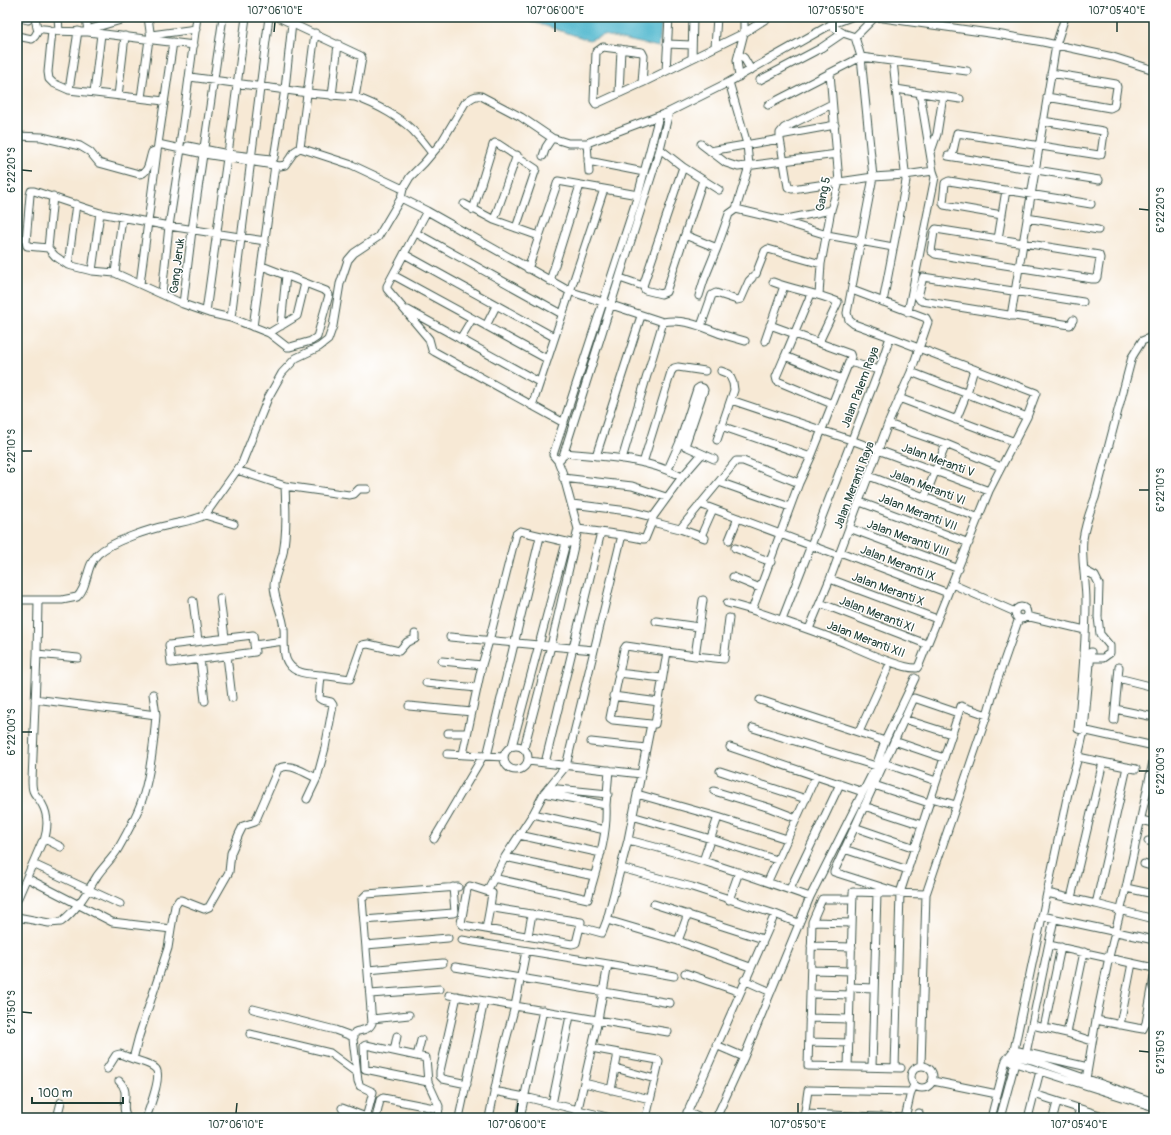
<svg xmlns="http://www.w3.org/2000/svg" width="1171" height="1135" viewBox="0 0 1171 1135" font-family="Pangolin,sans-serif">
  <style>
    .water { fill: #50b7ce; stroke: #387a81 }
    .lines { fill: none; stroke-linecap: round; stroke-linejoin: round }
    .street-casing { stroke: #3f574c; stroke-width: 9 }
    .street { stroke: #fff; stroke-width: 7 }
    .ticks { fill: none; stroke: #1f3d34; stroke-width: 1.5 }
    .labels { text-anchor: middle; stroke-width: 3; stroke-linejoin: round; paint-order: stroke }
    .street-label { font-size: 12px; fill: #1f3d34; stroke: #fff }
    .neatline { fill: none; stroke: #1f3d34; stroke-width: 1.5 }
    .ticks-label { font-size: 10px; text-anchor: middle; fill: #1f3d34 }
  </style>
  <rect width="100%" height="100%" fill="#fff"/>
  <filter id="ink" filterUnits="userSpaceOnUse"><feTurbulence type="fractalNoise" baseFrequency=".025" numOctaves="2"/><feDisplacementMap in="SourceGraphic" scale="8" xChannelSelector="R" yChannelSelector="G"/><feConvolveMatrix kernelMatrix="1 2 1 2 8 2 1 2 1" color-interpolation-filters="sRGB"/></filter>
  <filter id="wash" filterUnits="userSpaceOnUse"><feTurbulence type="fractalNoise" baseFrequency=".012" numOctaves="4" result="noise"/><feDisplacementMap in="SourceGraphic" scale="16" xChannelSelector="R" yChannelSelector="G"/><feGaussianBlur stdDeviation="0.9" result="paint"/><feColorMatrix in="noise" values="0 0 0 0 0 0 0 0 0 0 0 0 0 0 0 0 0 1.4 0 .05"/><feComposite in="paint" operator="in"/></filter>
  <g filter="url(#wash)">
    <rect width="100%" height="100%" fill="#f7e9d5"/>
    <path class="water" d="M530,17H662L659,47L603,35L589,40L530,21Z"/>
  </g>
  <g filter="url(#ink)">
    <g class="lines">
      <defs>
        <path id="street" d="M17,17L28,20
          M35,17L37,28C41,30 47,28 52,31L88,32L194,45
          M58,17L59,31
          M86,17L88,32
          M148,17L151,39
          M876,17L996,34L1043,42L1113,57L1154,70
          M830,25L843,33L855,37L875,17
          M87,30L131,17
          M52,31L48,72L49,79L53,83L69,90L164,101
          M151,35L196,29
          M17,36L32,39L35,36L39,29
          M667,44L692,45
          M715,47L717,17
          M739,54L744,58L751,70
          M692,58L693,17
          M666,71L669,17
          M190,77L308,93L355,97L362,58L361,56L278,17
          M739,77L737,60L744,33V17
          M760,80L821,48L843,33
          M642,83L644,56L642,52L603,47L596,52L594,101L596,104L642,83L744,33L769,17
          M896,89L960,99
          M69,90L78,31
          M94,93L101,34
          M619,93L621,49
          M118,96L125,36
          M332,96L338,44
          M355,97C376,104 404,119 418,136C423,141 427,147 432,153
          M1047,97L1110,108L1114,106L1117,87L1116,84L1051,73
          M141,98L149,39
          M832,104L784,128L780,133V139L788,187L792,189L873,177L905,175L933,171
          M768,105L861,57L967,71
          M780,135L835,125
          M17,136L42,137L80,146L90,152L99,163L139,174C149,174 149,160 152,152L157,150
          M587,143L589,172
          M158,144L173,42
          M701,144L726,163L738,167L837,154
          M180,145L197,17
          M188,146L228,154L271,159L274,158L285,89L292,23
          M300,148L352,165L403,189
          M660,149L683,167L719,190
          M710,151L780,139
          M931,151L937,134L943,96
          M228,154L246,17
          M543,156L546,147L552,138
          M948,156L1099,180
          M952,156L957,133L1099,155L1101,154L1104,133L1103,131L1043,121
          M588,161L644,172
          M683,167L643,286L645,290L661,294L666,292L703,180
          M401,198L427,211L569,291L663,322L622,459
          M464,204L494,220L539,236
          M736,209L782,220
          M473,210L493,145L495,143L498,144L536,169L516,228
          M831,210L782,220L788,223L827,235L893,247
          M427,211L387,286V289L429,339L432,350L435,352L564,423
          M1002,215L944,205L943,203L945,183L949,181L1091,204
          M1027,218L1098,230
          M494,220L517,155
          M936,229L1099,255L1100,258L1097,277L1096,279H1092L935,254L931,251L934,232Z
          M416,233L562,314
          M685,235L717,248L729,214L736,209L749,166L747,144L729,82
          M998,239L1006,190
          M48,248L53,196
          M404,254L554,337
          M68,265L76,204
          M262,266L326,291L329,295L317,337L311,341L290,347H287L269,333L231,318L209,313L183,304L115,273L92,271L68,265L55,256L48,248L27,246L26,242L30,195L31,191H34L100,213L169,226L265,241
          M528,269L558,181L638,195
          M92,271L100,213
          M115,273L122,218
          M756,274L765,251L768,249L821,264
          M393,275L547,359
          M620,278L643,286
          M550,281L580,185
          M773,282C794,290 817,293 838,302L819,342
          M140,284L158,144L204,154L280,166L285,165L295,151L300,148L315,33
          M162,294L169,226L181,149
          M811,294L785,356L842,379
          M819,295L821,264L831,210L839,182L830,73
          M699,296L704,280L717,248
          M883,302L906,181L893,61
          M183,304L192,230L223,17
          M408,310L539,382
          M206,312L227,158
          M908,312L935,177L933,171L920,93
          M1011,316L1056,45L1065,17
          M231,318L269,17
          M1073,320L1070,325L922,301L920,300L918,297L923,277L1083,302
          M663,322C685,318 704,328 724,335C731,337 738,339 745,341
          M281,326L286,275
          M486,326L496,306
          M701,326L712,295L716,293L737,300L741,299L749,281L752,278
          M253,327L275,165
          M269,333L297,316L305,283
          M1154,336L1142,341L1132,357L1095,498C1090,511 1085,525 1083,539C1081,560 1086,580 1086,601C1086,644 1082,687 1078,729L1154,746
          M460,339L472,319
          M765,341L784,286
          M785,356L776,377L777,381L832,404
          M849,362L879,370
          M911,372L1027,417
          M899,398L1015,442
          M731,400L851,440L989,491
          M532,406L604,189
          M956,420L967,393L974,369
          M888,424L946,444L1001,467
          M721,426L811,457
          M717,440L734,390L733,383L729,374L721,371
          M681,444L714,459
          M564,453C603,456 647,458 682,477
          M596,456L641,316
          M558,461L563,456L564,453L660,149L669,112
          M643,463L671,372L674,368L678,367L705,371
          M668,469L679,444L697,389L700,387L703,388L704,390L685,446
          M237,470L285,486L349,495L354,494L359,489H367
          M869,476L979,518
          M563,478L632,486L666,497
          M719,482L790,507
          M925,497L946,444
          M860,502L969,543
          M572,504L628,511L653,517
          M700,504L839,556
          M205,515L234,524
          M652,522L680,529L705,538
          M849,528L959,569
          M578,529L622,535L643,539H645L652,522L653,517L682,477L702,454
          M680,529L736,461H743L799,483
          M701,536L713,509
          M729,540L738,518
          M735,548L771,562
          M840,552L948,593
          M1084,570L1095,576L1099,584L1098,617L1100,634L1110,646V653L1103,658H1090
          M733,577L760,588
          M830,579L937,619
          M952,584L1015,612
          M220,598L225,638
          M17,600H62L77,597C89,586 85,566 98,554C112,541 150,529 169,525C181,522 193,521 205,515L242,463L268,398L282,373L296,358L319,347L328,340L333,326L340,284L348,260L354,253L378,237L401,198L403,189L410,177L424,163L441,143L465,103C470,99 474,95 481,96L521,117L552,138L568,143H587L669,112L729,82L830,25L851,17
          M38,601L37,654L32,781C32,796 36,793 42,804C49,816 48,828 44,841
          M193,601L198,641
          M727,603L752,610L799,483L811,457L851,357L850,354L770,325
          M820,603L926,644
          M1015 613a6 6 0 1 1 12 0a6 6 0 1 1-12 0Z
          M752,610C783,621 814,631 845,643C861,650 901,669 917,668L919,665L989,491L1027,417L1036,393L890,337
          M1026,616L1085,630
          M782,620L879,370L890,337L854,324L849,320L847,313L873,177L861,57L855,37
          M656,621L699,627
          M809,629L830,579L888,424L911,372L928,322L926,318L852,290
          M253,635L255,652L171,663L169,645Z
          M450,637L594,650
          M254,645L284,641
          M667,652L695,656L703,600
          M37,654L78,658
          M227,656L232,698
          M695,656L724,659L729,618
          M200,659L205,701
          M442,661L482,665
          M618,673L662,678
          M321,675L350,679L362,645L368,644L399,651L407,642L415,639V634
          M1118,678L1119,667
          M426,683L477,688
          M1154,687L1118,678L1115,709L1154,717
          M153,694L156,715
          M613,696L659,702
          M760,700L885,741
          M409,706L472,712
          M904,719L951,734
          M1114,720L1115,709
          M651,724H655L667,652L626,646L624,649L610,718L613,720L651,724L628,840L607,920L678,941L750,967
          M753,728L876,766
          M859,732L888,668
          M448,733H467
          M894,741L944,758
          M591,742L646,748
          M504 758a12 12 0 1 1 24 0a12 12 0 1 1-24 0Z
          M512,746L566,543
          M730,747L863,792
          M524,748L551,646L578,529L563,474L558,461L553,455L638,195L659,116
          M447,754L504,757
          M463,754L482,665L489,641L516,534L520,531L575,544
          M487,756L540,537
          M1078,757L1084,731L1091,652
          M528,761L641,774
          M545,763L601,532
          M884,763L936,781
          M720,771L806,799
          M874,785L929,803
          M548,788L608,794
          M714,791L770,808L796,818
          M637,794L718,817L787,839
          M931,798L956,805
          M307,799L317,778
          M606,805L609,770
          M864,806L922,825
          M533,814L605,830
          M632,816L711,839L777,860
          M1141,820L1154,823
          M854,827L915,848
          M519,835L601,853
          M434,839L483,756
          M628,840C690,855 750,876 810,897L744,1057L716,1118
          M1148,841L1154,842
          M844,849L908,870
          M505,857L594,876
          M703,861L718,817
          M33,864L120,904
          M1144,864L1154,867
          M621,868L692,887L775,914L798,923
          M27,878L112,922L171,929L175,906L179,900H181L204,909L209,907L229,872L231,853L239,834L243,826L255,822L278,769C290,761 305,774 317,778L325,748L333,705L331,702L322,700L319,698L321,675C309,674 295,674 288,663C282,654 285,639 284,629C283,614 274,600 274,585C274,578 281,562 283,553C287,531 286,508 285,486
          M493,878L588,899C596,869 608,837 606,805L544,793
          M768,881L816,776
          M1126,888L1154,894
          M790,889L840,784
          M487,891L505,857L533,814L544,793L566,766L622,535
          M900,893L834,872L914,698L958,713
          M1047,893L1096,904L1154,919
          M810,897L876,766L885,741L915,678
          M1071,898L1103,762
          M853,899H822L812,922L808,1066L901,1068
          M17,900L42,842L47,840L61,847
          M729,900L739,872
          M654,904L763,939
          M1096,904L1127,767
          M1042,916L1154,940
          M17,917L49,923L61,922C77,910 87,892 97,876C103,867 112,859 118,849C126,835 138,813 143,797C151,771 154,742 156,715L35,699
          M364,920L453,913L455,912L453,887
          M812,922L852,923
          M580,927L576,943L572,944L463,925L461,923L467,889L470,886L492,893L490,907L494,908L581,922L580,927L602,933L607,920
          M486,929L490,907
          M528,936L532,914
          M462,940L608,964L598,1020L576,1118
          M678,941L688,914
          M366,945L448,938
          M1049,945L1154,968
          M811,946L852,947
          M608,964L674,976
          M455,967L670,1003
          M368,970L443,963
          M811,970L851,971
          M685,973L740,992
          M744,980L771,992
          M850,987L874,988
          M370,994L440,989
          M814,994L850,995
          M449,995L515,1006L526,951
          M457,996L440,1071V1076L443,1079L467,1084
          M253,1009L335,1030L354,1037
          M809,1018L849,1019
          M372,1019L409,1015
          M1096,1020L1137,1028L1143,1029L1146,1023L1154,977
          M1032,1025L1067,1033L1092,1041
          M1120,1025L1132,963
          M1044,1028L1061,947
          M1067,1033L1084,952
          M250,1034L330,1053L357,1073
          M809,1042L849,1043
          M716,1045L744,1057
          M591,1048L658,1060L659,1062L646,1118
          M1014,1050L1088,1067
          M394,1051L397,1036
          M1026,1053L1054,919
          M1010,1055L1014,1050L1068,793L1078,757L1136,769
          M417,1056L421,1040
          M1006,1060L1154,1107
          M911 1077a11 11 0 1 1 22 0a11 11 0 1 1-22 0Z
          M921,1066L926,894L987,715L996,684L1019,618
          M848,1067L853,892L926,894
          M872,1067L877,893
          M615,1068L655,1079
          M895,1068L900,893L961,706L987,715
          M107,1069L116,1055L120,1054L133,1059
          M1086,1079L1096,1020L1109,957L1126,888L1154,757
          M119,1081C132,1093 119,1105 127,1118
          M933,1081L997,1094
          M428,1082L365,1069L364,1046L366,1045L426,1058L428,1082L439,1106L438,1118
          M584,1083L650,1099
          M611,1090L618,1053
          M494,1091L525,1097L611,1118
          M1034,1094L1109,1118
          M552,1104L570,1016
          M342,1108L366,1117
          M687,1112L700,1118
          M804,1114L905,1118
          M57,1118L61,1102
          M146,1118C149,1109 162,1077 156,1069C152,1064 139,1061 133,1059L139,1036L168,948L171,929
          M366,1118L373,1092L360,1086L358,1081L353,1039L355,1032C362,1030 369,1030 372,1023L362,899L367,894L458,887
          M376,1118L380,1100L383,1098L439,1109
          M459,1118L484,1001
          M489,1118L501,1059L515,1006L668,1032
          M520,1118L543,1010
          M685,1118L775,914
          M804,1118L808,1090L911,1092L914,1085
          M905,1118L911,1092
          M919,1118V1113
          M991,1118L1006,1060L1010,1055L1032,1060L1154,1102
          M1000,1118L1015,1063
          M1028,1118L1040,1071
          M1053,1118L1057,1102
          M1077,1118L1080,1109"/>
      </defs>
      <use href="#street" class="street-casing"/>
      <use href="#street" class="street"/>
    </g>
  </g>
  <path class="ticks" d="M274,32L275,22M555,32V22M836,32V22M1117,32V22M22,170L32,171M1139,209L1149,210M22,451H32M1139,490H1149M22,732H32M1139,771H1149M22,1012L32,1013M1139,1051L1149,1052M236,1113L237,1103M517,1113L518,1103M798,1113V1103M1079,1113V1103"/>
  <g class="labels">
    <g class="street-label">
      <text transform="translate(823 194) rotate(-79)" y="4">Gang 5</text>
      <text transform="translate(177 266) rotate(-83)" y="4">Gang Jeruk</text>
      <text transform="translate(860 387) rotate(-69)" y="4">Jalan Palem Raya</text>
      <text transform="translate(938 460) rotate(20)" y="4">Jalan Meranti V</text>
      <text transform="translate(854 485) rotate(-69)" y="4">Jalan Meranti Raya</text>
      <text transform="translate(928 487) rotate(21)" y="4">Jalan Meranti VI</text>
      <text transform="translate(918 512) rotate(21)" y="4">Jalan Meranti VII</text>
      <text transform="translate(908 538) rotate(20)" y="4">Jalan Meranti VIII</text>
      <text transform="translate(898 563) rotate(21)" y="4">Jalan Meranti IX</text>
      <text transform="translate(888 589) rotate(20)" y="4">Jalan Meranti X</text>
      <text transform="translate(877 614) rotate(21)" y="4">Jalan Meranti XI</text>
      <text transform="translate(866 639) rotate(21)" y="4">Jalan Meranti XII</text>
    </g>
  </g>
  <rect width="1171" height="1135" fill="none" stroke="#fff" stroke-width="44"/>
  <path d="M32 1097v6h91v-6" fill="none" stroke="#1f3d34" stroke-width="2"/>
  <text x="38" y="1097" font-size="12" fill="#1f3d34" stroke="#ffffff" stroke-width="3" paint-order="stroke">100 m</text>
  <rect x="22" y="22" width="1127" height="1091" class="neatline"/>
  <g class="ticks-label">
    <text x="275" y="14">107°06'10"E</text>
    <text x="555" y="14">107°06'00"E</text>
    <text x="836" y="14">107°05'50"E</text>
    <text x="1117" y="14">107°05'40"E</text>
    <text transform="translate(11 170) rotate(-90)" y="4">6°22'20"S</text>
    <text transform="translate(1160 210) rotate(-90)" y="4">6°22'20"S</text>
    <text transform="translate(11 451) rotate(-90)" y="4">6°22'10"S</text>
    <text transform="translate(1160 490) rotate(-90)" y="4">6°22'10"S</text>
    <text transform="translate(11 732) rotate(-90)" y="4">6°22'00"S</text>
    <text transform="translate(1160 771) rotate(-90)" y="4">6°22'00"S</text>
    <text transform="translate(11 1012) rotate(-90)" y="4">6°21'50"S</text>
    <text transform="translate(1160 1052) rotate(-90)" y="4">6°21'50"S</text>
    <text x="236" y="1128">107°06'10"E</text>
    <text x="517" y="1128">107°06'00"E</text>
    <text x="798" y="1128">107°05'50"E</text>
    <text x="1079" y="1128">107°05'40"E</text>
  </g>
</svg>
